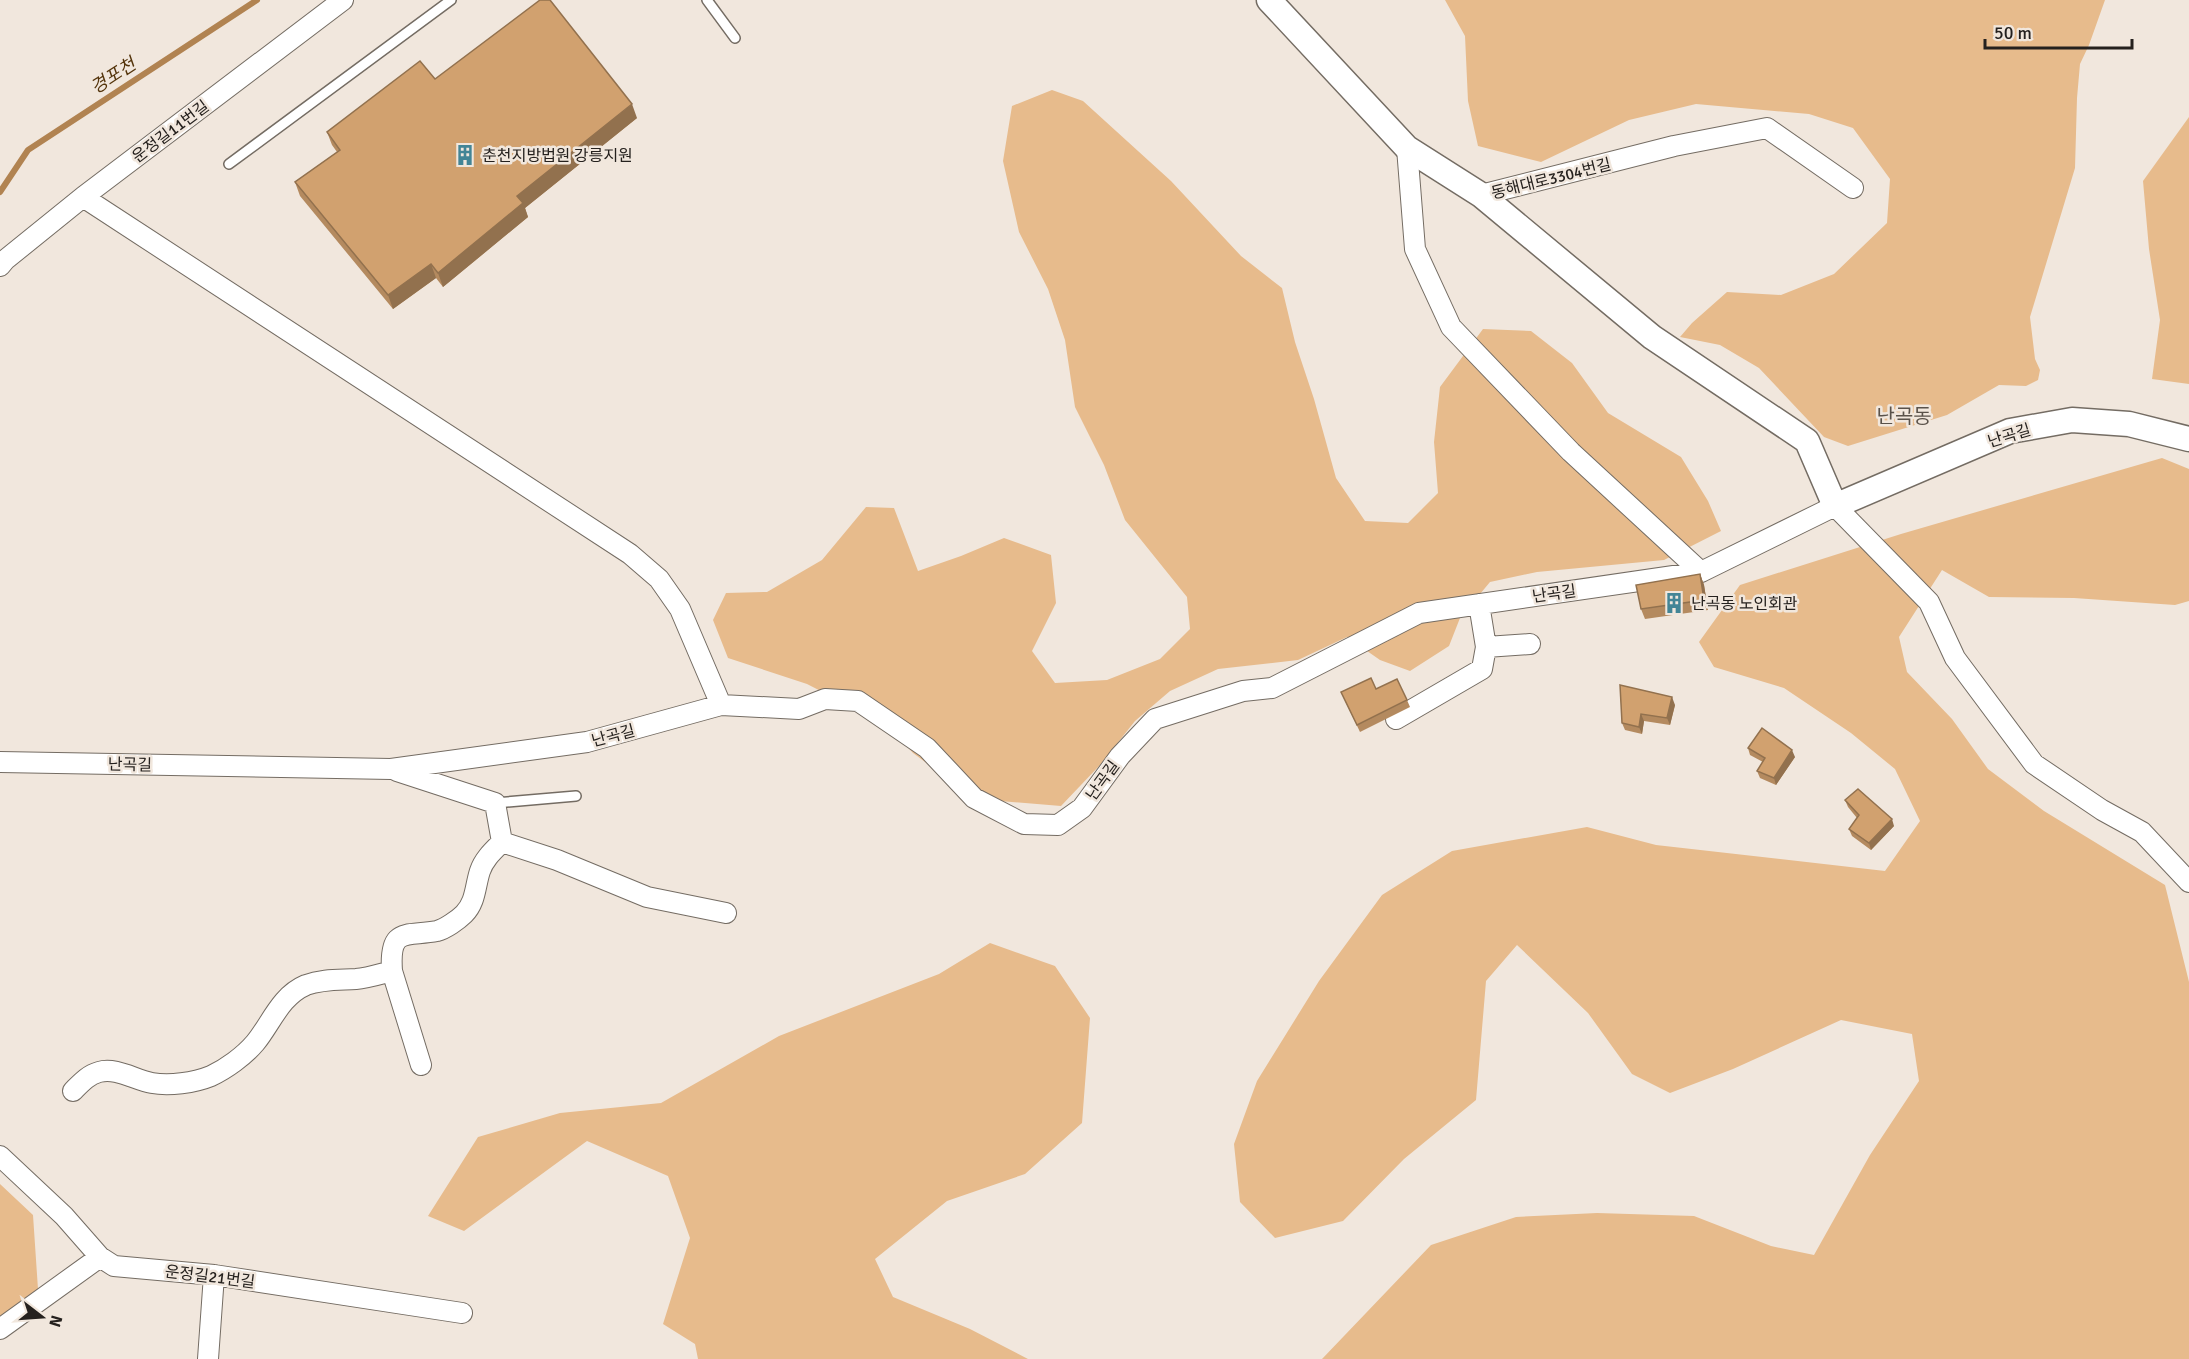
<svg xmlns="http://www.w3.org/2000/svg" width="2189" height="1359" viewBox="0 0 2189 1359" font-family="Signika,'Noto Sans KR',sans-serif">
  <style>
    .green { fill: #e7bb8c }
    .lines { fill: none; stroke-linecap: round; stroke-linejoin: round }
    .stream { stroke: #b18351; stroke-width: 6 }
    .service-casing { stroke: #746c63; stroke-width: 12 }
    .minor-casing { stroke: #746c63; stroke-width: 22 }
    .tertiary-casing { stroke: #746c63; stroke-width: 27 }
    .service { stroke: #fff; stroke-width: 9 }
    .minor { stroke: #fff; stroke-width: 20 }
    .tertiary { stroke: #fff; stroke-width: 24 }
    .wall { fill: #b48a5f }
    .shaded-wall { fill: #92714e }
    .building { fill: #d1a16f; stroke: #92714e; stroke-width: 1.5 }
    .labels { text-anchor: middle; stroke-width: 5; stroke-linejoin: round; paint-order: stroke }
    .street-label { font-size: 16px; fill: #25211e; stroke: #f1e7dd }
    .poi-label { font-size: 16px; fill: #25211e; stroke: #f1e7dd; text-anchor: start }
    .water-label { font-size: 18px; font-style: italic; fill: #54340b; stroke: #f1e7dd }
    .quarter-label { font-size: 20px; fill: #5a524a; stroke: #f1e7dd }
  </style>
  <rect width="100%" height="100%" fill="#f1e7dd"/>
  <path class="green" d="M1445,0H2105L2089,45L2080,64L2077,98L2075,168L2030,317L2035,359L2040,370L2038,380L2026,386L1999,385L1947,415L1848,446L1824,437L1759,368L1720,345L1680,337L1692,323L1727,292L1781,295L1834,274L1887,223L1890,179L1853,128L1809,114L1696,104L1629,120L1541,162L1478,146L1468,101L1465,36Z
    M1052,90L1083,101L1171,181L1241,256L1282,288L1295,342L1314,399L1336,478L1365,521L1408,523L1438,493L1434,442L1440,387L1483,329L1531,331L1572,363L1608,413L1681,457L1708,501L1721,531L1664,560L1537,572L1490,582L1460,618L1449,646L1410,671L1380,660L1347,637L1298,660L1218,669L1170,691L1135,721L1100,765L1061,806L975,799L913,753L887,725L807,684L728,658L713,620L726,593L767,592L822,560L866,507L894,508L918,571L961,556L1004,538L1051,555L1056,603L1032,651L1055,683L1107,680L1160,659L1190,629L1187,597L1125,520L1104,465L1075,407L1065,340L1048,289L1019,232L1003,161L1012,106Z
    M2189,117V384L2152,379L2160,320L2149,249L2143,181Z
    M2162,458L2189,469V601L2175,605L2074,598L1989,597L1942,570L1899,637L1907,672L1952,719L1988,769L2044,811L2165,885L2189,982V1359H1322L1431,1245L1516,1217L1597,1213L1694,1216L1771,1246L1814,1255L1870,1155L1919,1081L1912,1034L1841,1020L1733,1069L1670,1093L1632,1074L1588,1013L1517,945L1486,981L1476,1100L1404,1159L1343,1221L1275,1238L1240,1202L1234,1144L1257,1081L1319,981L1382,895L1452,851L1587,827L1656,845L1885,871L1920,821L1895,769L1851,733L1784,688L1714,667L1699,642L1740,585L1901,534Z
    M990,943L1055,966L1090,1018L1082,1123L1025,1174L947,1201L875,1259L893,1297L970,1329L1028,1359H698L695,1344L663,1324L690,1238L668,1176L587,1141L464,1231L428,1216L478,1137L560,1113L661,1103L779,1036L939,974Z
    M0,1184L33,1215L39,1304L0,1338Z"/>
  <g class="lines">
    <path class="stream" d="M0,192L28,150L257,0"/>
    <defs>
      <path id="service" d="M707,0L735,38
        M229,164L451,0
        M495,803L576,796"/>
      <path id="minor" d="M1407,148L1415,249L1451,327L1571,452L1701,572
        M1481,195L1674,146L1767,128L1853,188
        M83,197L630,554L659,579L680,609L721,705
        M0,266L5,260L83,197L343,0
        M1486,647L1530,644
        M1396,719L1482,669L1486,647L1479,604
        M0,762L391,769L587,742L721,705L799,709L825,699L858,701L927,748L974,798L1024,824L1058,825L1082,808L1120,756L1155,719L1243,691L1272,688L1419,613L1701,572L1835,506L1929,602L1955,658L2034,764L2102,810L2142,832L2189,882
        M397,771L495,803L502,842L557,860L647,897L726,913
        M421,1065L392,971C389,926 406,937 437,931C445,929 458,920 464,914C476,902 475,886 480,871C484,859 493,851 502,842
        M73,1091C81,1083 88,1075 99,1072C116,1067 135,1080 152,1083C169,1086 194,1083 211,1076C226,1069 244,1056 255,1043C271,1024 280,996 306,985C322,979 339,980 356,979C368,978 380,974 392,971
        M0,1156L64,1216L100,1257L114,1266L214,1275L462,1313
        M0,1329L100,1257
        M208,1359L214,1275"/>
      <path id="tertiary" d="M1269,0L1407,148L1481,195L1652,337L1807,441L1835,506L2010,431L2072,420L2129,424L2189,439"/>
    </defs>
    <use href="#service" class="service-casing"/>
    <use href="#minor" class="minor-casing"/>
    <use href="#tertiary" class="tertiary-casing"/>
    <use href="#service" class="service"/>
    <use href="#minor" class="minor"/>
    <use href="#tertiary" class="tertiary"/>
  </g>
  <path class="wall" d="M435,79L637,118L525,208L528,217L443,287L436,278L393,309L300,196L295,182L337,152L332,145L327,132Z
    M1700,574L1704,585L1708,610L1645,619L1641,609Z
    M1620,685L1675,705L1670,725L1644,721L1642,734L1625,730L1622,723Z
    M1376,689L1407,700L1410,707L1360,732L1341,692Z
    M1748,748L1795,757L1776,785L1760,778L1757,771L1763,762L1750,755Z
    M1845,800L1894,826L1871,850L1852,836L1849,829L1857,818L1848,807Z"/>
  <path class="shaded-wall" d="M632,104L637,118L525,208L528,217L443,287L438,273L517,196Z
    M431,264L436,278L393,309L388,295Z
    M1700,574L1704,585L1708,610L1704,600Z
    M1672,697L1675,705L1670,725L1667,718Z
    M1641,714L1644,721L1642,734L1639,727Z
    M1792,750L1795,757L1776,785L1774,778Z
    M1892,819L1894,826L1871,850L1869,843Z"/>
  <path class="building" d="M540,0H550L632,104L517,196L523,203L438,273L431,264L388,295L295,182L340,150L327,132L420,61L435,79Z
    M1700,574L1704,600L1641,609L1636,585Z
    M1371,678L1376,689L1397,679L1407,700L1357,725L1341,692Z
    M1620,685L1672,697L1667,718L1641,714L1639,727L1622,723Z
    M1762,728L1792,750L1774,778L1757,771L1765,758L1748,748Z
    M1858,789L1892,819L1869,843L1849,829L1859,815L1845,800Z"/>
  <defs>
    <symbol id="building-bare" viewBox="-9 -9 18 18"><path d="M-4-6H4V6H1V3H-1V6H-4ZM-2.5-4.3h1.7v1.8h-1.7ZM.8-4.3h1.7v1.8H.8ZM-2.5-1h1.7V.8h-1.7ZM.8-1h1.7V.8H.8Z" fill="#438596" stroke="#f1e7dd" stroke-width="2.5" paint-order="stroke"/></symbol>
  </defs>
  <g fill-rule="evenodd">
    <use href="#building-bare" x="450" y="140" width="30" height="30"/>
    <use href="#building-bare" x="1659" y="588" width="30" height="30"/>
  </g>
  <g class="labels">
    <g class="street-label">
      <text transform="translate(170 131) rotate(-37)" y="6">운정길11번길</text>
      <text transform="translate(1551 178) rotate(-14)" y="6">동해대로3304번길</text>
      <text transform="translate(2009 435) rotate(-17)" y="6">난곡길</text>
      <text transform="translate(1554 593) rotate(-8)" y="6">난곡길</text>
      <text transform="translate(613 735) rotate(-15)" y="6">난곡길</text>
      <text transform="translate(130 764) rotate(1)" y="6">난곡길</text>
      <text transform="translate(1102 780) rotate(-54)" y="6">난곡길</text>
      <text transform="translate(210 1276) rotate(7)" y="6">운정길21번길</text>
    </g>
    <g class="poi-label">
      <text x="482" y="161">춘천지방법원 강릉지원</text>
      <text x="1691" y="609">난곡동 노인회관</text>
    </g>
    <g class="water-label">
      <text transform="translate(113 76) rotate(-33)" y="6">경포천</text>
    </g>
    <g class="quarter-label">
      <text x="1904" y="423">난곡동</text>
    </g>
  </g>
  <g transform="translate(42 1317) rotate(107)" stroke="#f1e7dd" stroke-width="4.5" paint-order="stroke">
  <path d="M0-4.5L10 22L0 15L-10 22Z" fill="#25211e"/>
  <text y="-9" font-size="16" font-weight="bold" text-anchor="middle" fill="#25211e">N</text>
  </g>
  <path d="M1985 39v9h147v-9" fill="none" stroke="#25211e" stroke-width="3"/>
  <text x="1994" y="39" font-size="18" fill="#25211e" stroke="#f1e7dd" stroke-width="4.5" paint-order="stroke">50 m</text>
</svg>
